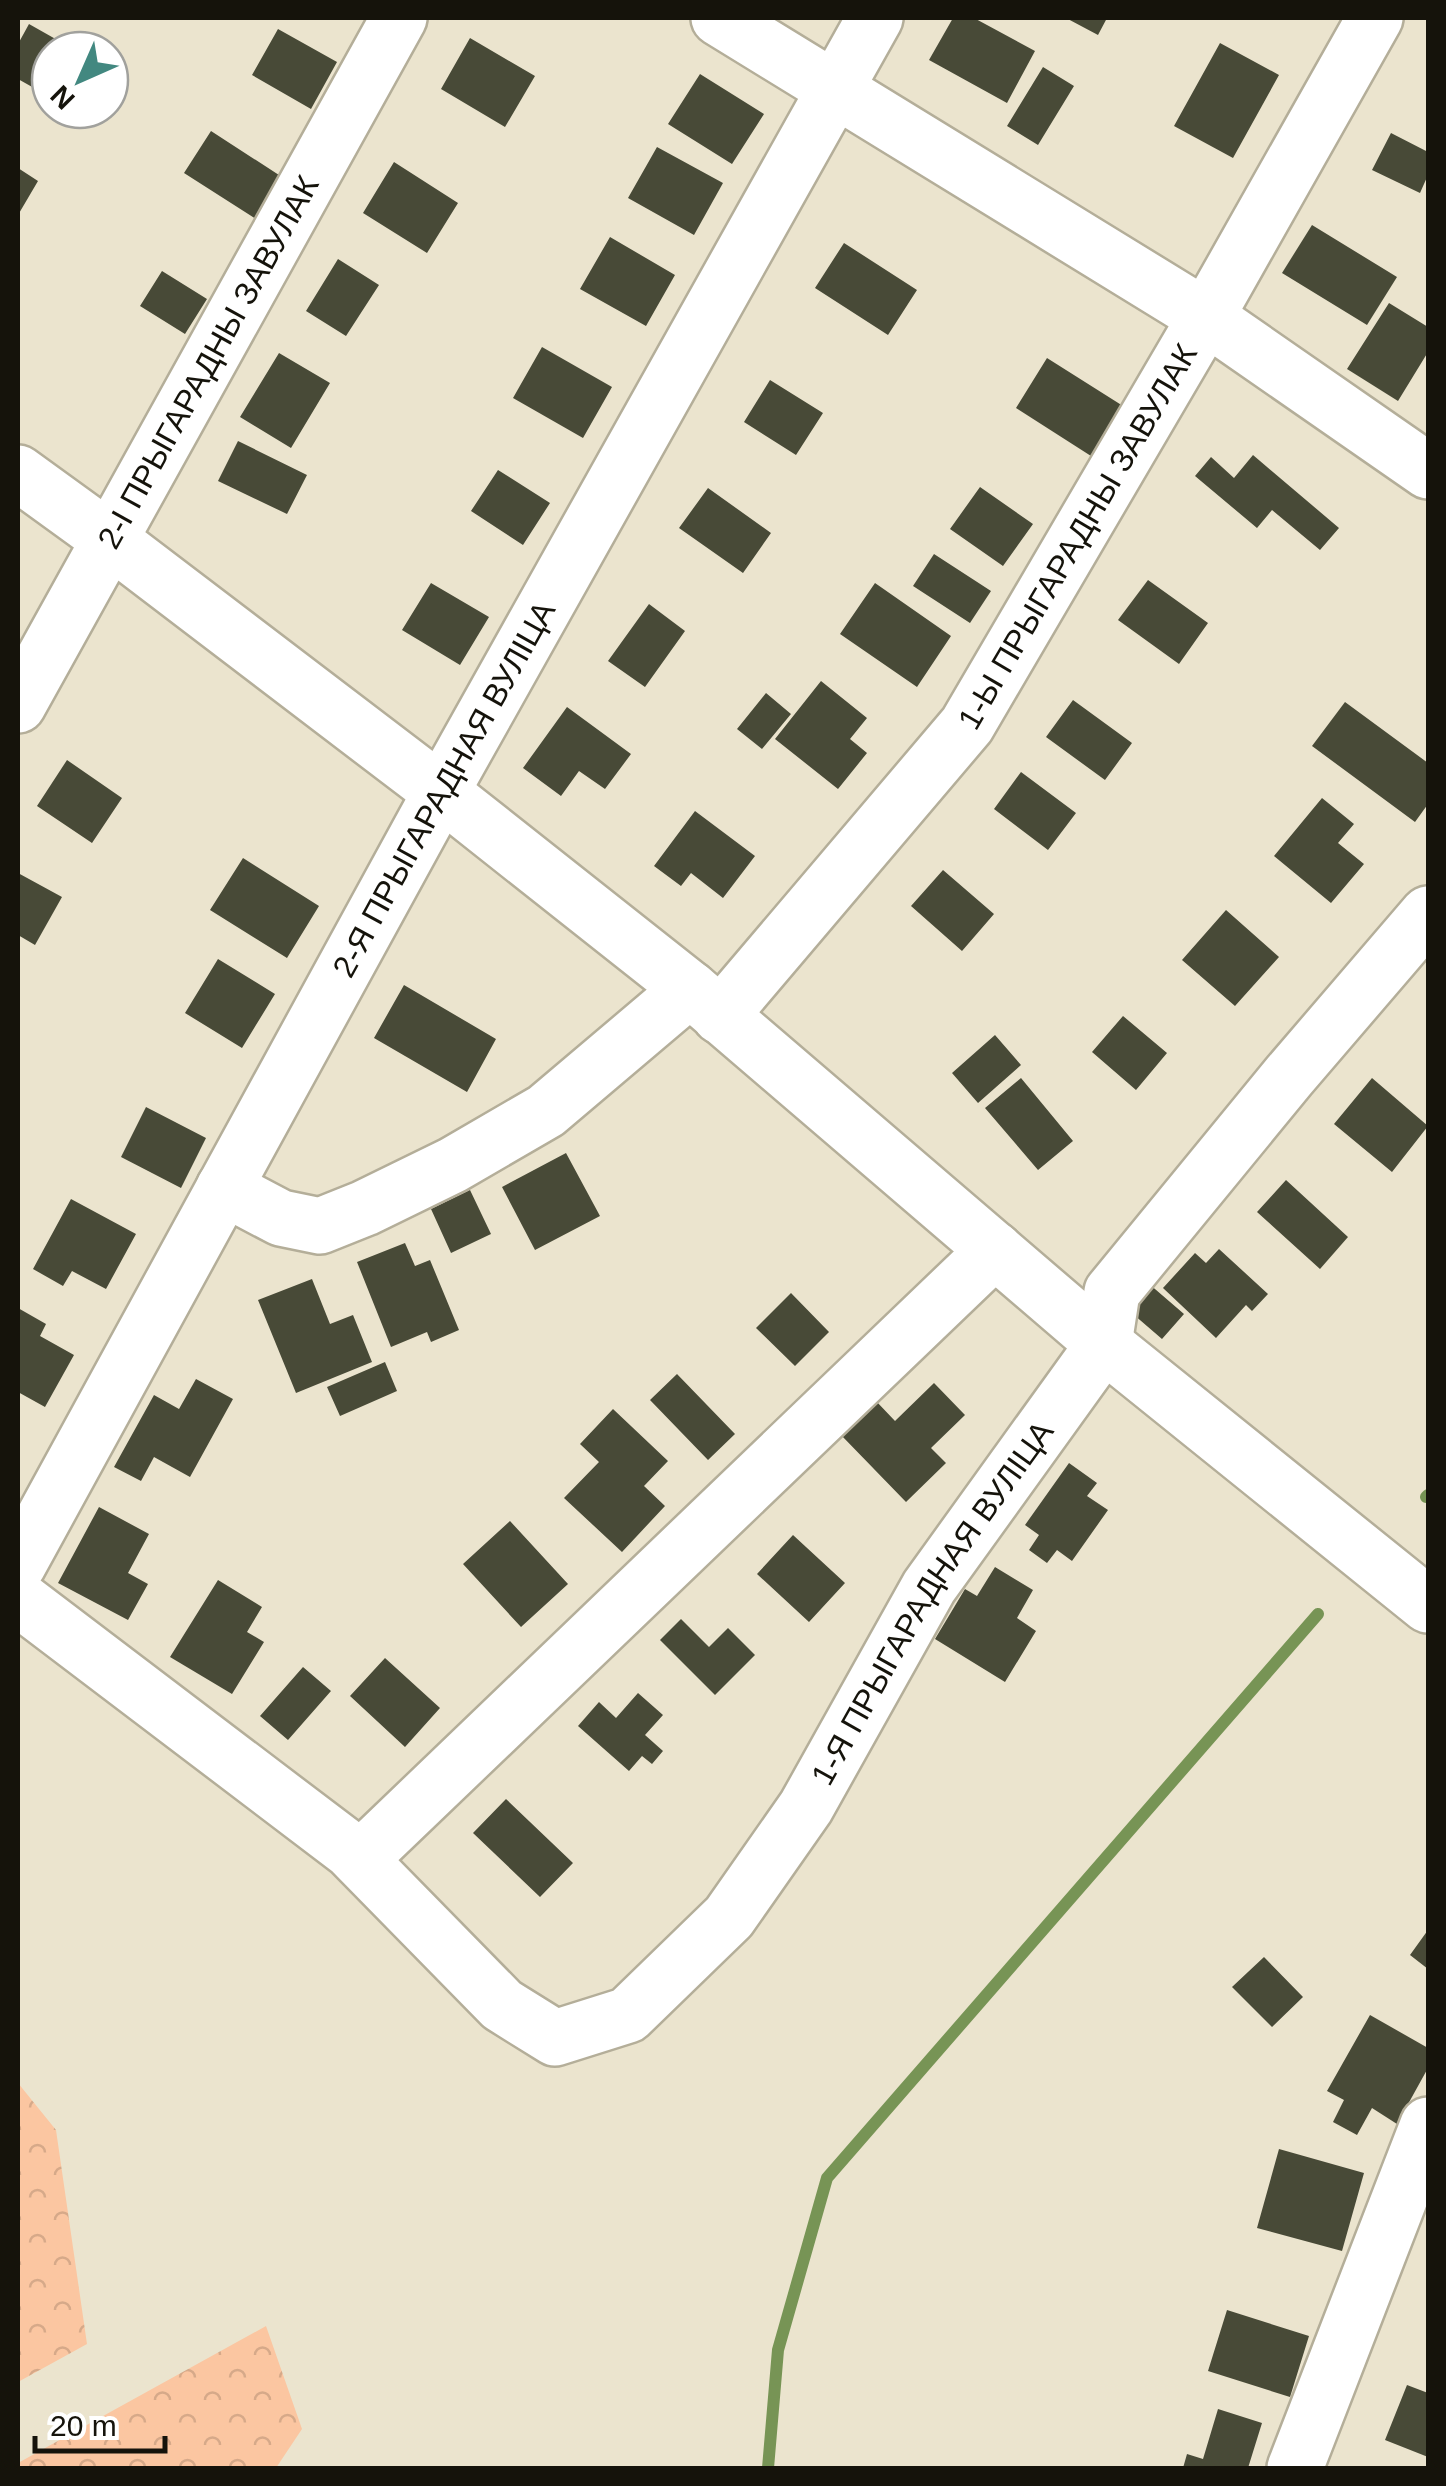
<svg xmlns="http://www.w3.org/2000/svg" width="1446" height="2486" viewBox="0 0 1446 2486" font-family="Helvetica,sans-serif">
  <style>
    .forest { fill: url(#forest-crowns) }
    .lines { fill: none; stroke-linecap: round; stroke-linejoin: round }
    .stream { stroke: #779455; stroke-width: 12 }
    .building { fill: #484a37 }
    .minor-casing { stroke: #b4ae99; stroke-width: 60 }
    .minor { stroke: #fff; stroke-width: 55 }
    .labels { text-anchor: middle; stroke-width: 10; stroke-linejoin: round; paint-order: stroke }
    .street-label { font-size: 32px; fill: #15130b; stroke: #fff }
  </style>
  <defs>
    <pattern id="forest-crowns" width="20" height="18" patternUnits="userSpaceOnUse" patternTransform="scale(2.5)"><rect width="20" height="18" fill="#fbc6a1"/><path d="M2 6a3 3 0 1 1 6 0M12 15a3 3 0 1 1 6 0" fill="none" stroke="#d6a989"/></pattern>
  </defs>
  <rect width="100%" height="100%" fill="#ebe4ce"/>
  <path class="forest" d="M18,2083L56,2130L87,2344L18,2382Z
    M266,2326L302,2429L276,2468H18V2463Z"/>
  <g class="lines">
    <path class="stream" d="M1426,1497L1428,1495
      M768,2468L778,2350L827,2178L1318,1614"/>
  </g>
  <path class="building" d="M953,18H974L1035,51L1007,103L929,60Z
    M1066,18H1107L1098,35Z
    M29,24L75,50H50V97L18,79V44Z
    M278,29L337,62L311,109L252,75Z
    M470,38L535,76L505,127L441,89Z
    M1220,43L1279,75L1233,158L1174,126Z
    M1043,67L1074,86L1038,145L1007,126Z
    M700,74L764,114L732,164L668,124Z
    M211,131L282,177L256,219L184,173Z
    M1391,133L1428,152V175L1420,193L1372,170Z
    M657,147L723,183L694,235L628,198Z
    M394,162L458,203L427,253L363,213Z
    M18,168L38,181L18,215Z
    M1312,225L1397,277L1367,325L1282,273Z
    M610,237L675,275L646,326L580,289Z
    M844,243L917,290L888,335L815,288Z
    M338,259L379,285L346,336L306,311Z
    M162,271L207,299L185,334L140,306Z
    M1389,303L1428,327V352L1398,401L1347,369Z
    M542,347L612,387L583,438L513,398Z
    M279,353L330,383L291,448L240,417Z
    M1047,358L1123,406L1091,456L1016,408Z
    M770,380L823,413L796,455L744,422Z
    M238,441L307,475L287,514L218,481Z
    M1253,455L1339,528L1320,550L1272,510L1257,528L1195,476L1211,457L1234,478Z
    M498,470L550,503L523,545L471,511Z
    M980,487L1033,524L1003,566L950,529Z
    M708,488L771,533L743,573L679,528Z
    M934,554L991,591L970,623L913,586Z
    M1148,580L1208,623L1179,664L1118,620Z
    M431,583L489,617L460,665L402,630Z
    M875,583L951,636L917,687L840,634Z
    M649,604L685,631L645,687L608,661Z
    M821,681L867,718L850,739L867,753L838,789L775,739Z
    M766,693L791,714L762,749L737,729Z
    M1073,700L1132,743L1105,780L1046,737Z
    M1345,702L1428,763V804L1415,822L1312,746Z
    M567,707L631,754L605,789L579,771L561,796L523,768Z
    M67,760L122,798L92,843L37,806Z
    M1021,772L1076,813L1048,850L994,809Z
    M1322,798L1354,824L1338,843L1364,864L1331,903L1274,856Z
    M695,811L755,856L723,898L691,873L681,886L654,866Z
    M243,858L319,906L287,958L210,910Z
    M943,870L994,914L962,951L911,906Z
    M18,873L62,897L35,945L18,935Z
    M1226,910L1279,957L1235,1006L1182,960Z
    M218,959L275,994L242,1048L185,1013Z
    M404,985L496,1039L467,1092L374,1038Z
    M1123,1016L1167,1053L1136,1090L1092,1052Z
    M995,1035L1021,1065L978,1103L952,1073Z
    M1021,1078L1073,1141L1038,1170L985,1108Z
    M1372,1078L1428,1126L1392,1172L1334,1124Z
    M146,1107L206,1138L181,1188L121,1157Z
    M566,1153L600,1216L535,1250L502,1187Z
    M1286,1180L1348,1237L1320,1269L1257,1212Z
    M470,1190L491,1234L451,1253L431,1209Z
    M71,1199L136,1234L106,1289L72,1271L63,1286L33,1269Z
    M405,1243L415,1266L430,1260L459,1330L431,1342L427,1332L391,1347L357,1262Z
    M1219,1249L1268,1294L1252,1311L1246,1305L1216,1338L1163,1288L1195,1253L1206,1263Z
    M312,1279L330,1324L353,1315L372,1362L296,1393L258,1300Z
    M1148,1283L1184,1314L1162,1339L1126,1308Z
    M791,1293L829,1332L795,1366L756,1328Z
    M18,1308L46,1324L40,1336L74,1355L45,1407L18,1392Z
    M385,1362L397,1391L340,1416L327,1387Z
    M677,1374L735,1434L708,1460L650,1400Z
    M196,1379L233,1399L190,1477L154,1457L141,1481L114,1467L154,1395L179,1409Z
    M934,1383L965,1415L931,1448L946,1463L906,1502L841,1435L876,1401L895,1421Z
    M613,1409L668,1461L644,1486L665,1506L622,1552L564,1498L599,1462L580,1444Z
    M1069,1463L1097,1483L1087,1496L1108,1510L1072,1561L1057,1550L1047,1563L1029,1550L1039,1535L1025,1525Z
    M99,1507L149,1534L128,1573L148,1584L128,1620L58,1583Z
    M510,1521L568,1584L521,1627L463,1564Z
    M793,1535L845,1583L809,1622L757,1574Z
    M995,1567L1033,1590L1017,1618L1036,1631L1005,1682L935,1639L965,1589L977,1596Z
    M218,1580L262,1607L247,1632L264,1642L232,1694L170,1657Z
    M681,1619L709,1647L728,1628L755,1655L715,1695L660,1640Z
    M385,1658L440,1708L405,1747L350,1696Z
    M303,1667L331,1691L288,1740L260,1716Z
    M638,1693L663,1715L645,1735L663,1751L652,1764L642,1756L629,1771L578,1726L599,1702L616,1718Z
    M506,1799L573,1863L540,1897L473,1833Z
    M1428,1930V1969L1410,1955Z
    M1264,1957L1303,1997L1272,2027L1232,1987Z
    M1370,2015L1428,2048V2068L1397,2124L1372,2108L1357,2135L1333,2122L1344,2100L1327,2091Z
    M1279,2149L1364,2173L1342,2251L1257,2228Z
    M1227,2310L1309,2336L1290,2397L1208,2371Z
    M1407,2385L1428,2393V2457L1385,2440Z
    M1218,2409L1262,2423L1248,2468H1183L1187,2454L1203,2459Z"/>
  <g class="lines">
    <defs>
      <g id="minor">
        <path d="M719,18L1206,317L1428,471"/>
        <path d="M18,473L109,539L441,792L690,989L1104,1344L1428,1605"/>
        <path id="s1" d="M18,705L399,18"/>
        <path id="s2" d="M720,1016L967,725L1206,317L1375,18"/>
        <path d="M224,1188L281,1218L320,1226L365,1208L453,1165L546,1111L690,989"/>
        <path id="s3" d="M18,1565L441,792L875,18"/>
        <path id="s4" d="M18,1598L350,1850L502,2005L555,2038L628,2015L729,1917L806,1807L929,1587L1104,1344L1112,1292L1289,1076L1428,914"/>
        <path d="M360,1859L995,1250"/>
        <path d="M1295,2468L1428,2125"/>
      </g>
    </defs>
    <use href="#minor" class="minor-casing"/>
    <use href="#minor" class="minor"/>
  </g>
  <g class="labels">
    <g class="street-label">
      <text dy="11" stroke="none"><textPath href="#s1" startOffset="392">2-І ПРЫГАРАДНЫ ЗАВУЛАК</textPath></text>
      <text dy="11" stroke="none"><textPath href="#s2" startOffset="600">1-Ы ПРЫГАРАДНЫ ЗАВУЛАК</textPath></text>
      <text dy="11" stroke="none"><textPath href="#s3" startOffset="885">2-Я ПРЫГАРАДНАЯ ВУЛІЦА</textPath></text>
      <text dy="11" stroke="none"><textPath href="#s4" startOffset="1288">1-Я ПРЫГАРАДНАЯ ВУЛІЦА</textPath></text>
    </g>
  </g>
  <rect width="1446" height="2486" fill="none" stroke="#15130b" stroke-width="40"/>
  <g transform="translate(80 80) rotate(225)"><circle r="48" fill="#ffffff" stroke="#a1a19d" stroke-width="2.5"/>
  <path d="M0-8L18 38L0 25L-18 38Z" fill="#428880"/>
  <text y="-15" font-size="28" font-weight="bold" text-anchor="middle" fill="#15130b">N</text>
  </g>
  <path d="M35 2436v15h130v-15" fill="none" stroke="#15130b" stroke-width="5"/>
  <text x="50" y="2436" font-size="30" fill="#15130b" stroke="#ffffff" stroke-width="8" paint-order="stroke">20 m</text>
</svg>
